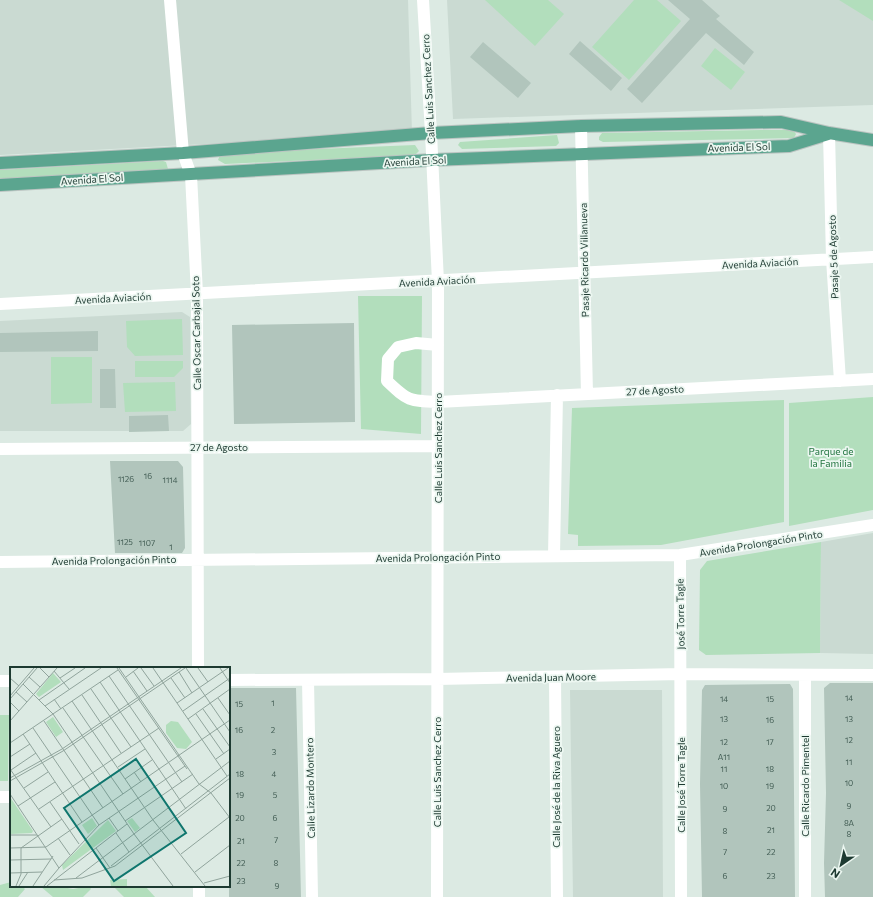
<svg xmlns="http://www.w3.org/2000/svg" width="873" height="897" viewBox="0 0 873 897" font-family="Commissioner,sans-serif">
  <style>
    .built { fill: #cadad2 }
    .green { fill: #b2debc }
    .building { fill: #b1c5bc }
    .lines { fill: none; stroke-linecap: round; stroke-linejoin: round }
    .major-casing { stroke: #bbc4c1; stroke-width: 14 }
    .minor { stroke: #fff; stroke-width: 12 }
    .major { stroke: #5ba58f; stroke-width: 12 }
    .labels { text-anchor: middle; stroke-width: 3.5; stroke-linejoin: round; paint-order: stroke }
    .number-label { font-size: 8px; fill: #425d54 }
    .street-label { font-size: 10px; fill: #1d3a31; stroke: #ecf7f1 }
    .park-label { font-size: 10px; fill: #237540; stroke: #ecf7f1 }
    .inset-road { fill: none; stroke: #90a49c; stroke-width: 1 }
    .view { fill: #0f766e; fill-opacity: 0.15; stroke: #0f766e; stroke-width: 2 }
    .inset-edge { fill: none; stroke: #1d3a31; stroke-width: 2 }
  </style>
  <rect width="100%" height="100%" fill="#dceae3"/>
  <path class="built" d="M0,0H408L412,133L0,155Z
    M447,0H873V105L453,119Z
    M182,312L190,317V369L191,424L183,431H0V321Z
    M873,533V654L820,653L821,542Z
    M570,690H662L663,897H573Z"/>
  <path class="green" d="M485,0H548L564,14L535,46Z
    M634,0H657L681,21L629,80L592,47Z
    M839,0H873V21Z
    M715,48L745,72L731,90L701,66Z
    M761,130H793L796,134L794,138L603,142L599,140V137L602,133Z
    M557,135L559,143L556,146L462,149L458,145L460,142Z
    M415,145L419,151L415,155L225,164L218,160L220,155L294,150Z
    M163,161L166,162L168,169L167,171L0,181V170Z
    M358,296H422L421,434L361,429Z
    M182,319L183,355L135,356L127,347L126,321Z
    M51,357H92V403L51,404Z
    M135,361H183V368L174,377H135Z
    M175,382L176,411L125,412L123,383Z
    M873,397V510L789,526V403Z
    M784,400V522L661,545L578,546V535L568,534L572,408Z
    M821,542L820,653L706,655L699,650L700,570L707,561Z
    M0,715H9L8,781H0Z
    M11,882V886H22L25,889L18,897H0V885Z
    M40,886H57L73,889L89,886L91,889L83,897H53Z
    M113,886H145L155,897H124Z"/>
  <path class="building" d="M668,0H702L720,16L716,19L754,52L744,65L706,33L642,103L627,89L690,19Z
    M580,41L622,78L611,91L569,54Z
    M483,42L531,83L518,98L470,57Z
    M354,323L355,422L234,424L232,325Z
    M98,331V351L0,352V333Z
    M100,369H115L116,408H100Z
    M168,415L169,431L129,432V416Z
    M110,461H178L183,467L185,548L182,553H115Z
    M830,683H873V897H825L824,863L826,793L824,688Z
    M790,684L793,689L795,897H702L700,784L702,690L705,685Z
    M229,688H296L301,897H229Z"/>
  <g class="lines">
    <defs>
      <path id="major" d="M0,163L183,153L431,133L581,126L781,122L829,133L873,140
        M0,185L432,160L789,146L828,134"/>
    </defs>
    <use href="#major" class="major-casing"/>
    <path class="minor" d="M170,0L183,153L191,175L197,294L198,668
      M423,0L431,133L438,282L437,897
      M581,126L587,394
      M829,133L832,259L840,381
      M0,304L873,257
      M438,345L416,343L398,347L388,359L387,381C408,401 409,401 438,402L873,379
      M0,449L438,446
      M680,555L681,897
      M554,556L557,395
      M0,562L680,555L873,525
      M805,675V897
      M555,677L557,897
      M229,680L437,679L681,674L873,675
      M308,680L312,897
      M0,681H11
      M0,797H11
      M199,886V897"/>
    <use href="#major" class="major"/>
  </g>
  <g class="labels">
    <g class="number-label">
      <text x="148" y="479">16</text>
      <text x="126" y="482">1126</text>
      <text x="170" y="483">1114</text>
      <text x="125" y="545">1125</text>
      <text x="147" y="546">1107</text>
      <text x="171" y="550">1</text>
      <text x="849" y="701">14</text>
      <text x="724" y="702">14</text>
      <text x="770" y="702">15</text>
      <text x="273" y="706">1</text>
      <text x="239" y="707">15</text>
      <text x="724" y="722">13</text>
      <text x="849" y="722">13</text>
      <text x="770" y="723">16</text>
      <text x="239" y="733">16</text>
      <text x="273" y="733">2</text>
      <text x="849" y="743">12</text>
      <text x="724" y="745">12</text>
      <text x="770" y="745">17</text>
      <text x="274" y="755">3</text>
      <text x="724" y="760">A11</text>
      <text x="849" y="765">11</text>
      <text x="724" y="772">11</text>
      <text x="770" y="772">18</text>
      <text x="240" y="777">18</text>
      <text x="274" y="777">4</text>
      <text x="849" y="786">10</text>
      <text x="724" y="789">10</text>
      <text x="770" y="789">19</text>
      <text x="240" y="798">19</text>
      <text x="275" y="798">5</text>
      <text x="849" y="809">9</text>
      <text x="771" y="811">20</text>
      <text x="725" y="812">9</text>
      <text x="240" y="821">20</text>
      <text x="275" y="821">6</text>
      <text x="849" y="826">8A</text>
      <text x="771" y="833">21</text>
      <text x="725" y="834">8</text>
      <text x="849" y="837">8</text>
      <text x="276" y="843">7</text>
      <text x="241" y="844">21</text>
      <text x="725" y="855">7</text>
      <text x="771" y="855">22</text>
      <text x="241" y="866">22</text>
      <text x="276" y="866">8</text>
      <text x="725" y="879">6</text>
      <text x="771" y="879">23</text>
      <text x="241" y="884">23</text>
      <text x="277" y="889">9</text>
    </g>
    <g class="street-label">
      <text transform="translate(428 89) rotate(-93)" y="4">Calle Luis Sanchez Cerro</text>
      <text transform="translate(739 147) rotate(-2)" y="4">Avenida El Sol</text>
      <text transform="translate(415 161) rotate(-3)" y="4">Avenida El Sol</text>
      <text transform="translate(92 179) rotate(-4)" y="4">Avenida El Sol</text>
      <text transform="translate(833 257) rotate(-92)" y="4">Pasaje 5 de Agosto</text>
      <text transform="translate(584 260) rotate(-91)" y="4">Pasaje Ricardo Villanueva</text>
      <text transform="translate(760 263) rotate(-3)" y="4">Avenida Aviación</text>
      <text transform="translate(437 281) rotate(-3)" y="4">Avenida Aviación</text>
      <text transform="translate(113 298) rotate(-3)" y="4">Avenida Aviación</text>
      <text transform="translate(196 333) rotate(-91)" y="4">Calle Oscar Carbajal Soto</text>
      <text transform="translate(655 390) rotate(-3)" y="4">27 de Agosto</text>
      <text x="219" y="451">27 de Agosto</text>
      <text transform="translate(438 448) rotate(-90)" y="4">Calle Luis Sanchez Cerro</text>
      <text transform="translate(761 543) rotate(-9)" y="4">Avenida Prolongación Pinto</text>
      <text transform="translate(438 557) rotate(-1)" y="4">Avenida Prolongación Pinto</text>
      <text transform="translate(114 560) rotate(-1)" y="4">Avenida Prolongación Pinto</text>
      <text transform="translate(680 614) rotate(-91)" y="4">José Torre Tagle</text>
      <text transform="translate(551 677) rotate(-1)" y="4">Avenida Juan Moore</text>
      <text transform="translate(437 772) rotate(-90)" y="4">Calle Luis Sanchez Cerro</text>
      <text transform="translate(681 785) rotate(-90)" y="4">Calle José Torre Tagle</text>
      <text transform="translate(805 786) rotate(-90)" y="4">Calle Ricardo Pimentel</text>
      <text transform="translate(556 787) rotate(-90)" y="4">Calle José de la Riva Aguero</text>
      <text transform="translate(310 788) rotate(-91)" y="4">Calle Lizardo Montero</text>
    </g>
    <g class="park-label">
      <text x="831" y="455">Parque de<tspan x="831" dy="12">la Familia</tspan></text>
    </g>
  </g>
  <g transform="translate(10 667)">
    <rect width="220" height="220" fill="#dceae3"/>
    <path d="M43,6L51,15L29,30L26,27ZM43,50L53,65L46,70L36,55ZM161,54L168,55L182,75L176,82L167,81L156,66V58ZM0,130L23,164L22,166L0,167ZM82,151L87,159L78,167L72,158ZM122,151L130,161L125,165L117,154ZM98,153L106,164L53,203L52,198ZM117,212V219H101L100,213Z" fill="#b2debc"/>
    <path class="inset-road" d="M30,1L39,10M107,1L177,102M109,1L189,117L201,126L220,151M131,1L144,19M143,1L217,109M176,1L220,65M188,1L198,15M210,1L220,16M44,4L59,22M123,4L137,24M169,5L182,26M99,9L172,115M19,10L30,20M116,10L128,1M0,11L9,19M50,11L65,1M161,11L175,31M90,15L176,142M13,17L43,47L124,167L163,219M81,22L121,80M6,25L17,35M72,28L111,86M0,29L24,1M208,31L220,48M0,32L27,1M44,32L51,42M29,33L75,1M62,34L143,153L195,219M0,35L9,44M167,36L218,1M35,39L91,1M53,41L113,127M193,42L220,80M173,44L220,11M186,47L214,87M178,52L220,22M0,54L47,1M34,54L93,141M23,61L89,158M13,67L72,155M0,76L108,3M0,90L20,77M206,92L220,82M108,100L135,82M0,102L41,160M1,103L26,86M124,105L131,115M0,111L52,82L171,1M115,112L142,93M0,114L53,84L175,1M14,121L38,105M0,127L49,201M40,135L69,177M8,139L45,115M29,142L149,61M99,151L108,164M115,154L183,107M106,166L119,185M0,168H27M48,171L60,188M0,181L36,180L220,53M86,181L100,201M171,187L219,150M0,193L41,192M101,199L220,107M49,201L89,158L175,99M185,205L220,178M0,206L32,205M51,208L117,157M66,211L220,94M44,213L72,211L105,199L220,111M194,216L220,209M6,219L11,207V181L52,152M9,219L18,205M23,219L43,189M34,219L49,201M37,219L51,208"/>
    <path class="view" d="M126,92L176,166L104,214L54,141Z"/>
    <rect width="220" height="220" class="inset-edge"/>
  </g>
  <g transform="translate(841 865) rotate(214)" stroke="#ecf7f1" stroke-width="3" paint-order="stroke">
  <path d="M0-3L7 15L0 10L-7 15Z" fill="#1d3a31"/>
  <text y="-6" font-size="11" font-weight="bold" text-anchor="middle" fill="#1d3a31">N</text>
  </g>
</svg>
